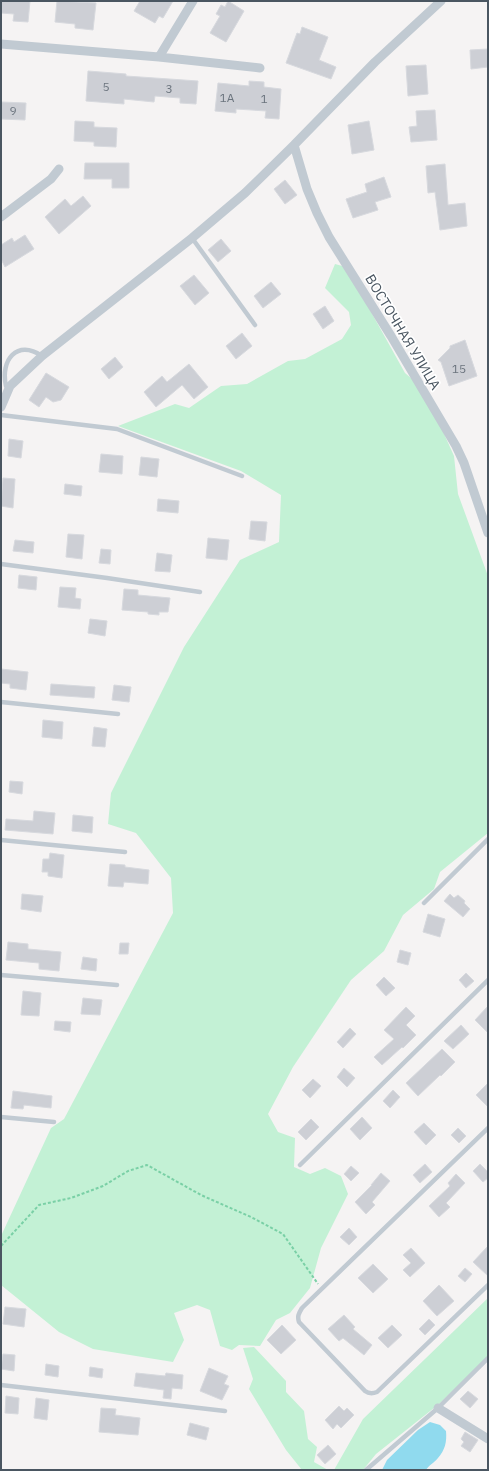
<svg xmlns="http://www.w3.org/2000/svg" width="489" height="1471" viewBox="0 0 489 1471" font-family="'IBM Plex Sans',sans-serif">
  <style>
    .green { fill: #c3f1d5 }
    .water { fill: #90daee }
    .building { fill: #cdcfd5; stroke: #d7d9de }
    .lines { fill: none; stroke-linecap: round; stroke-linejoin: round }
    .path { stroke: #7ad0a6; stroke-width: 2; stroke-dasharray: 3 2; stroke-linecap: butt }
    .lane { stroke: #c1cad2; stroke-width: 4.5 }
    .street { stroke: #c1cad2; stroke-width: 9 }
    .labels { text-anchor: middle; stroke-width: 3.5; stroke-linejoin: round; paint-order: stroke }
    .number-label { font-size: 12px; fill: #6b747e }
    .street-label { font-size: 14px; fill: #4a5661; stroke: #fff }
  </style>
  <rect width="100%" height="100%" fill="#f5f3f3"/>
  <path class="green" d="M335,264L346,267L405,373L424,389L454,456L458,494L488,576V833L440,872L434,889L403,915L384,951L351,980L293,1067L268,1114L278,1132L295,1138L294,1167L310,1174L325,1168L341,1176L348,1194L321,1248L310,1288L290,1313L276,1320L260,1346L239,1345L232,1350L220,1346L210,1310L197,1305L174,1313L184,1340L173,1362L93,1349L59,1332L1,1285V1236L51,1128L64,1119L173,913L171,878L136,833L108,824L111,793L184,647L240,560L279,542L281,495L241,471L118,426L175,404L189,408L221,386L247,384L288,361L305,359L342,339L351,325L349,312L325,288Z
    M488,1298V1357L439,1404L376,1454L363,1470H334L363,1419Z
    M254,1347L286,1381V1392L304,1411L308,1439L317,1447L314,1462L328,1470H302L286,1450L249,1389L253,1379L243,1348Z"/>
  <path class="water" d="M430,1422L440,1425L446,1431C447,1442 445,1450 438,1458C434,1463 429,1465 426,1470H382L387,1460L418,1430Z"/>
  <path class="building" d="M1,1H30L28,22L13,21L14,14L1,13Z
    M57,1L96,3L93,30L75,28V24L55,22Z
    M140,1H173L163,18L159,16L155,23L134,11Z
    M228,1L244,11L226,42L210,33L220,16L216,14L221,5L225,7Z
    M302,27L328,37L319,60L336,67L331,79L286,63L297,33L300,34Z
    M488,49V67L471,69L470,50Z
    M426,65L428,94L408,96L406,66Z
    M88,71L126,74V76L198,81L196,104L180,103V98L155,96L154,102L124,99V104L86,101Z
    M249,81L264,82V87L281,89L279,119L265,118L266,111L236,109V113L215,111L218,83L249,86Z
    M1,102L26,103L25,120L1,119Z
    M435,110L437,140L411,142L409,127L417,126L416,111Z
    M75,121L94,122V127L117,128L116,147L94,146V142L74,141Z
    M369,121L374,150L352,154L348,125Z
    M85,163H129V188H112V179H84Z
    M445,164L448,205L465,203L467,226L440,230L435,192L428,193L426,166Z
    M384,177L391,197L375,202L378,210L353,218L346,199L367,192L365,184Z
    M285,180L297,195L285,204L274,189Z
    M83,196L91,206L59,234L45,217L65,199L71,206Z
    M25,235L34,249L5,267L1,259V245L12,238L14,242Z
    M221,239L231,251L218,262L208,250Z
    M194,275L209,293L195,305L180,286Z
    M271,282L281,294L263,308L254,296Z
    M325,306L334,321L323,329L313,314Z
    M242,333L252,346L236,359L226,346Z
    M465,340L477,376L449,386L441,362L438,360L450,348V346Z
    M115,357L123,367L109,379L101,369Z
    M189,364L208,387L194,399L182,385L156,407L144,392L162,376L167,382Z
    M46,373L69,387L61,400L53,402L46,397L39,407L29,400Z
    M9,439L23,441L21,458L8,456Z
    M101,454L123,456L122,474L99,472Z
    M141,457L159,459L157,477L139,475Z
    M3,478L15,479L13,508L1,506Z
    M65,484L82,486L81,496L64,494Z
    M158,499L179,501L178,513L157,511Z
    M251,521L267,522L265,541L249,539Z
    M68,534L84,535L82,559L66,557Z
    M208,538L229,540L227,560L206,558Z
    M15,540L34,542L33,553L13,551Z
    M101,549L111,550L110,564L99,563Z
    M157,553L172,555L170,572L155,571Z
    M19,575L37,577L36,590L18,588Z
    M60,587L76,588L75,598L81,599L80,609L58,607Z
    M124,589L138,590V595L170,598L168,612H159V615L148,614V612L122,610Z
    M90,619L107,621L105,636L88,633Z
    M1,669L28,672L26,690L10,688V684L1,683Z
    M51,684L95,687L94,698L50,695Z
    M114,685L131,687L129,702L112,700Z
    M43,720L63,722L62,739L42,737Z
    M94,727L107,729L105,747L92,746Z
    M10,781L23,782L22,794L9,792Z
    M34,811L55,813L53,834L5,830L6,819L33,821Z
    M73,815L93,817L92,833L72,831Z
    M50,853L64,855L62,878L48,876V872H42L43,859H49Z
    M110,864L125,865V867L149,870L148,884L124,882L123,887L108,886Z
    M22,894L43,896L41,912L21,909Z
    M450,894L454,898L458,895L465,901L464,903L470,909L463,917L444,901Z
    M428,914L445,919L440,937L423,932Z
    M8,942L28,944V949L61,952L59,971L39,969V963L6,960Z
    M120,943H129L128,954H119Z
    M400,950L411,953L408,965L397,962Z
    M83,957L97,959L96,971L81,969Z
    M466,973L474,981L466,988L459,980Z
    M384,977L395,988L386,996L376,985Z
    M23,991L41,993L39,1016L21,1015Z
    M83,998L102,1000L100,1015L81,1014Z
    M488,1006V1033L475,1020Z
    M406,1007L415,1016L406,1025L416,1035L403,1048L402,1047L382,1065L374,1057L394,1039L384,1030Z
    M55,1021L71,1022L70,1032L54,1030Z
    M461,1025L469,1034L453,1049L444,1041Z
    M350,1028L356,1034L343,1048L337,1042Z
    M442,1049L455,1062L441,1076L440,1075L418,1096L406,1083Z
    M344,1068L355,1078L347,1087L337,1077Z
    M313,1079L321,1086L310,1098L302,1090Z
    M488,1083V1107L476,1095Z
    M393,1090L400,1097L390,1108L383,1101Z
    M13,1091L52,1096L51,1108L24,1105L23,1109L11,1108Z
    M362,1117L372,1128L360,1140L350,1129Z
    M311,1119L319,1127L306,1140L298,1132Z
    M424,1123L436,1135L426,1145L414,1132Z
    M458,1128L466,1136L459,1143L451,1135Z
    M425,1164L432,1172L420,1183L413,1175Z
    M480,1164L488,1172V1178L483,1182L473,1171Z
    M351,1166L359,1173L351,1181L344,1174Z
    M381,1173L390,1181L372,1202L375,1205L366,1214L355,1202L372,1185H371Z
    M456,1174L465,1183L446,1203L450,1207L439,1217L429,1206L450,1186L448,1183Z
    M349,1228L357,1237L349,1245L340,1237Z
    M488,1246V1276L473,1262Z
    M411,1248L425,1263L410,1277L403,1270L411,1263L403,1255Z
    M373,1264L388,1279L373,1293L358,1278Z
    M465,1268L472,1274L465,1282L458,1276Z
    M439,1285L454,1301L437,1316L423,1301Z
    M5,1307L26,1309L24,1327L3,1324Z
    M344,1315L355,1327L353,1329L372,1345L364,1355L343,1338L339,1341L328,1329Z
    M429,1319L435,1325L425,1335L419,1329Z
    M282,1325L296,1340L281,1354L267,1340Z
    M392,1325L402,1335L388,1348L378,1338Z
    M3,1354L15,1355L14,1371L1,1369Z
    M46,1364L59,1366L58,1377L45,1375Z
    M90,1367L103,1369L102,1378L89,1376Z
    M209,1368L228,1376L224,1384L229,1386L222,1400L200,1391Z
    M136,1373L165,1376L166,1373L183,1375L182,1389L172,1388L171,1399L163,1398L164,1390L134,1386Z
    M468,1391L478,1399L470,1408L460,1399Z
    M6,1396L19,1398L18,1414L5,1413Z
    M36,1398L49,1400L47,1420L34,1418Z
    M339,1406L344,1411L347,1408L354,1415L341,1428L337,1424L333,1429L325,1420Z
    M101,1408L116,1409L115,1415L140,1418L138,1435L99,1432Z
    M190,1423L209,1428L206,1440L187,1435Z
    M465,1432L478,1440L470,1452L461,1446L464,1442L461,1439Z
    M328,1445L336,1454L325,1464L317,1455Z"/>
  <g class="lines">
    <path class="path" d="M1,1246L39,1205L71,1198L103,1186L128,1171L147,1165L201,1195L251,1217L283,1234L318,1284"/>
    <path class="lane" d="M192,238L255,325
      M6,386C0,360 17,339 42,356
      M1,415L117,429L242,476
      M1,564L107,578L200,592
      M1,702L118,714
      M1,840L125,852
      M424,903L488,839
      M1,975L117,985
      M1,1117L54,1122
      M488,1128L302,1308C299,1313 297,1316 299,1322L365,1391C369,1394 372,1394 377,1392L488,1285
      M300,1165L488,980
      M1,1385L225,1411
      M366,1470L438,1408L488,1358"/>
    <path class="street" d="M1,44L159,57L260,68
      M159,57L193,1
      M294,145L307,189L317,213L329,237L391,336L456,446L464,463L488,533
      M1,217L51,179L59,169
      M1,407L10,386L42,356L192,238L245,193L294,145L375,62L441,1
      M438,1408L488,1439"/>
  </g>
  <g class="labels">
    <g class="number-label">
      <text x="106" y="91">5</text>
      <text x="169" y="93">3</text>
      <text x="227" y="102">1А</text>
      <text x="264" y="103">1</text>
      <text x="13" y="115">9</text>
      <text x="459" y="373">15</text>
    </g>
    <g class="street-label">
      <text transform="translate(403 332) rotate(59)" y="5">ВОСТОЧНАЯ УЛИЦА</text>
    </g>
  </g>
  <rect width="489" height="1471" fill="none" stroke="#4a5661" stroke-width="4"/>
</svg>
